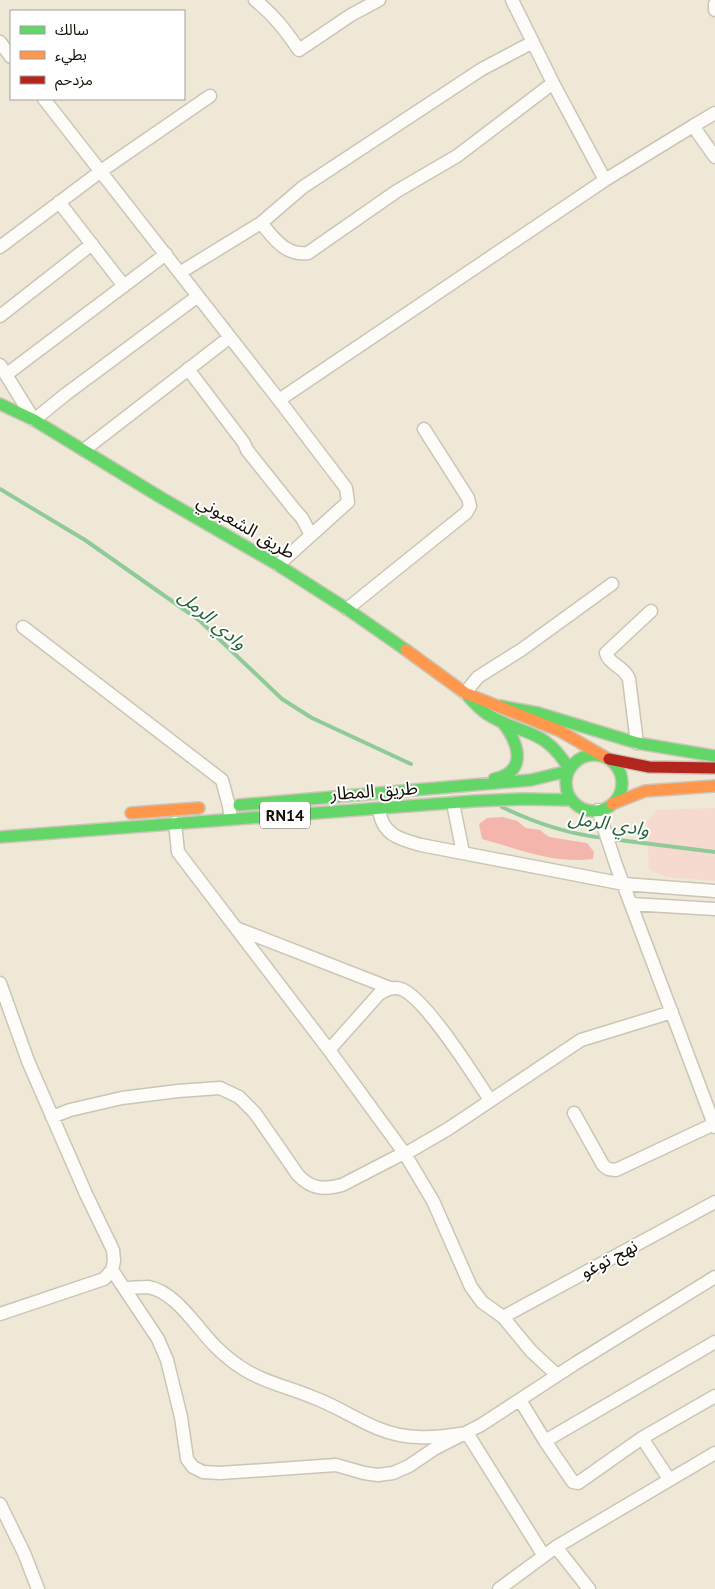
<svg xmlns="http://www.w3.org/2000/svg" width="715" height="1589" viewBox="0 0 715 1589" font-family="'PT Sans','Noto Sans Arabic',sans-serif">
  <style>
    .green { fill: #f6dad0 }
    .forest { fill: #f4b6ac }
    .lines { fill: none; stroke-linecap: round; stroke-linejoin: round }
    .stream { stroke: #8fcb98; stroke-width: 4 }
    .street-casing { stroke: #cbc5b7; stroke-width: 15 }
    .fast-casing { stroke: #cbc5b7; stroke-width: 14 }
    .slow-casing { stroke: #cbc5b7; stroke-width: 14 }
    .jam-casing { stroke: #cbc5b7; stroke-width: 14 }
    .street { stroke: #fdfcf9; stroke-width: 12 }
    .fast { stroke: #63d668; stroke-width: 11 }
    .slow { stroke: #ff974d; stroke-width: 11 }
    .jam { stroke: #b3261e; stroke-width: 11 }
    .labels { text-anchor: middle; stroke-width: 4; stroke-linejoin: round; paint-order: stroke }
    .shield { fill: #fff; stroke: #5b5851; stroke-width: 1 }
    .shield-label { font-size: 16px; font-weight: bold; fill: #151006 }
    .street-label { font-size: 18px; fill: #151006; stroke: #fff }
    .water-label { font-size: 19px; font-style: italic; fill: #26643a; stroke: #fff }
  </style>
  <rect width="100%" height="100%" fill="#f0e8d6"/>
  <path class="green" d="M715,808V881L665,877L649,869L647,822L657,810Z"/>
  <path class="forest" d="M503,817L517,821L526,828L540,830L549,837L587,843L594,852L593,859C555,864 518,849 482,839L479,824L487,818Z"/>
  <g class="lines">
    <path class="stream" d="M0,489L85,540L199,620L282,699L312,718L411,764
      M502,807C535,823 568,834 604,838
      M611,839L715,852"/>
    <defs>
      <path id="street" d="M255,0C274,15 286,31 299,50L351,15L379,0
        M512,0L553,83L605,180
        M715,4V10
        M0,42L11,57
        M44,99L279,400L605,180L693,126L715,157
        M693,126L715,113
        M59,202L124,286
        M261,223C274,238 285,256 308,253L397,191L457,156L553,83
        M0,247L101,171L210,96
        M181,272L261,223L303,187L482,69L533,42
        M0,316L92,244
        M0,365L34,420L66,394L198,296
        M188,369L244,443L247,450L294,509L302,518L311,535
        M7,374L166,254
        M84,450L230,337
        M278,565L348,502L346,488L279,400
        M347,609L466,513L470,506L468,498L424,429
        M23,627L222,780L229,806L231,819
        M465,693L478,677L521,650L612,584
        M637,743L629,679C624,666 609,665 606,653L651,611
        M453,803L463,853
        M379,809C382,834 398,839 421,845L624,884L715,891
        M598,810L616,865L715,1127
        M175,823L178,852L329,1050L405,1154L448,1129L581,1040L672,1012
        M631,904L715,909
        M236,928L390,988
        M0,983L28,1061L86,1194L113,1250L114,1261L112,1270L104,1279L0,1314
        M329,1050L379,994C386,990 393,986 401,989C425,997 474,1076 490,1100
        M574,1113L603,1165L608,1169L616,1170L714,1124
        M52,1117L70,1110L122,1098L178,1091L220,1088L239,1097L255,1113L298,1175C311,1189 324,1190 342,1185L404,1153
        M405,1154L433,1201L471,1287L482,1302L503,1317L531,1351L557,1375
        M112,1270L158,1339L167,1360L181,1417L187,1459L193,1467L203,1472L220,1473L336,1465L364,1473L378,1475L393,1473L409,1466L434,1449L481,1425L576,1363L715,1277
        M125,1288C132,1288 140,1287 148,1287C175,1291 197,1328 215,1346C222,1353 230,1360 239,1366C260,1381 288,1387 312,1397C335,1405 355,1419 377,1428C407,1441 436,1438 467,1433L544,1556
        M503,1317L715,1202
        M520,1400L545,1441L573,1482L578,1483L642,1438L715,1396
        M642,1438L669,1479
        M545,1441L715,1342
        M0,1504L24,1553L38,1589
        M556,1547L589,1589
        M499,1589L556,1547L715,1453"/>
      <path id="fast" d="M0,404L34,420L160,497L278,565L347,609L406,650
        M467,695C473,702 479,709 487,714C521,736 544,726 569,769
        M500,706L538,713L637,743L715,756
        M566 783a28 28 0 1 1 56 0a28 28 0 1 1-56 0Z
        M494,779C528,772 519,744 503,723
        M239,805L531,780L568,771
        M0,837L475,801L523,799L571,800"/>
      <path id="slow" d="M406,650L465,693L560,731L605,757
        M612,804L645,791L715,786
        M131,813L199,808"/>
      <path id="jam" d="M609,759L649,767L715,768"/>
    </defs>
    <use href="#street" class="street-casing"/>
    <use href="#fast" class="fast-casing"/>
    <use href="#slow" class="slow-casing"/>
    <use href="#jam" class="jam-casing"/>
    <use href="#street" class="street"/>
    <use href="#fast" class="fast"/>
    <use href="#slow" class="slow"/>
    <use href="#jam" class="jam"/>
  </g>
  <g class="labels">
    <rect class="shield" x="260" y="801.5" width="50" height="27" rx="4"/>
    <g class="shield-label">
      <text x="285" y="821">RN14</text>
    </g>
    <g class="street-label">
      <text transform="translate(246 527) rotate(30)" y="6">طريق الشعبوني</text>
      <text transform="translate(374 791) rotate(-4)" y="6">طريق المطار</text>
      <text transform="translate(609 1259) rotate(-28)" y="6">نهج توغو</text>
    </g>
    <g class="water-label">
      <text transform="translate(213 619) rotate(40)" y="7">وادي الرمل</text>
      <text transform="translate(609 823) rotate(9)" y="7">وادي الرمل</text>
    </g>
  </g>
  <rect x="10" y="10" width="175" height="90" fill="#ffffff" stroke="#a19f9b"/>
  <rect x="20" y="26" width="25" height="8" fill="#63d668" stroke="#a19f9b"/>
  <text x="55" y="35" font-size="15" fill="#151006">سالك</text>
  <rect x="20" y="51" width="25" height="8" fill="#ff974d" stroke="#a19f9b"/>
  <text x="55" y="60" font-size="15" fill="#151006">بطيء</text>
  <rect x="20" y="76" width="25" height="8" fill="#b3261e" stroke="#a19f9b"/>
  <text x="55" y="85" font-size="15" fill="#151006">مزدحم</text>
</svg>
